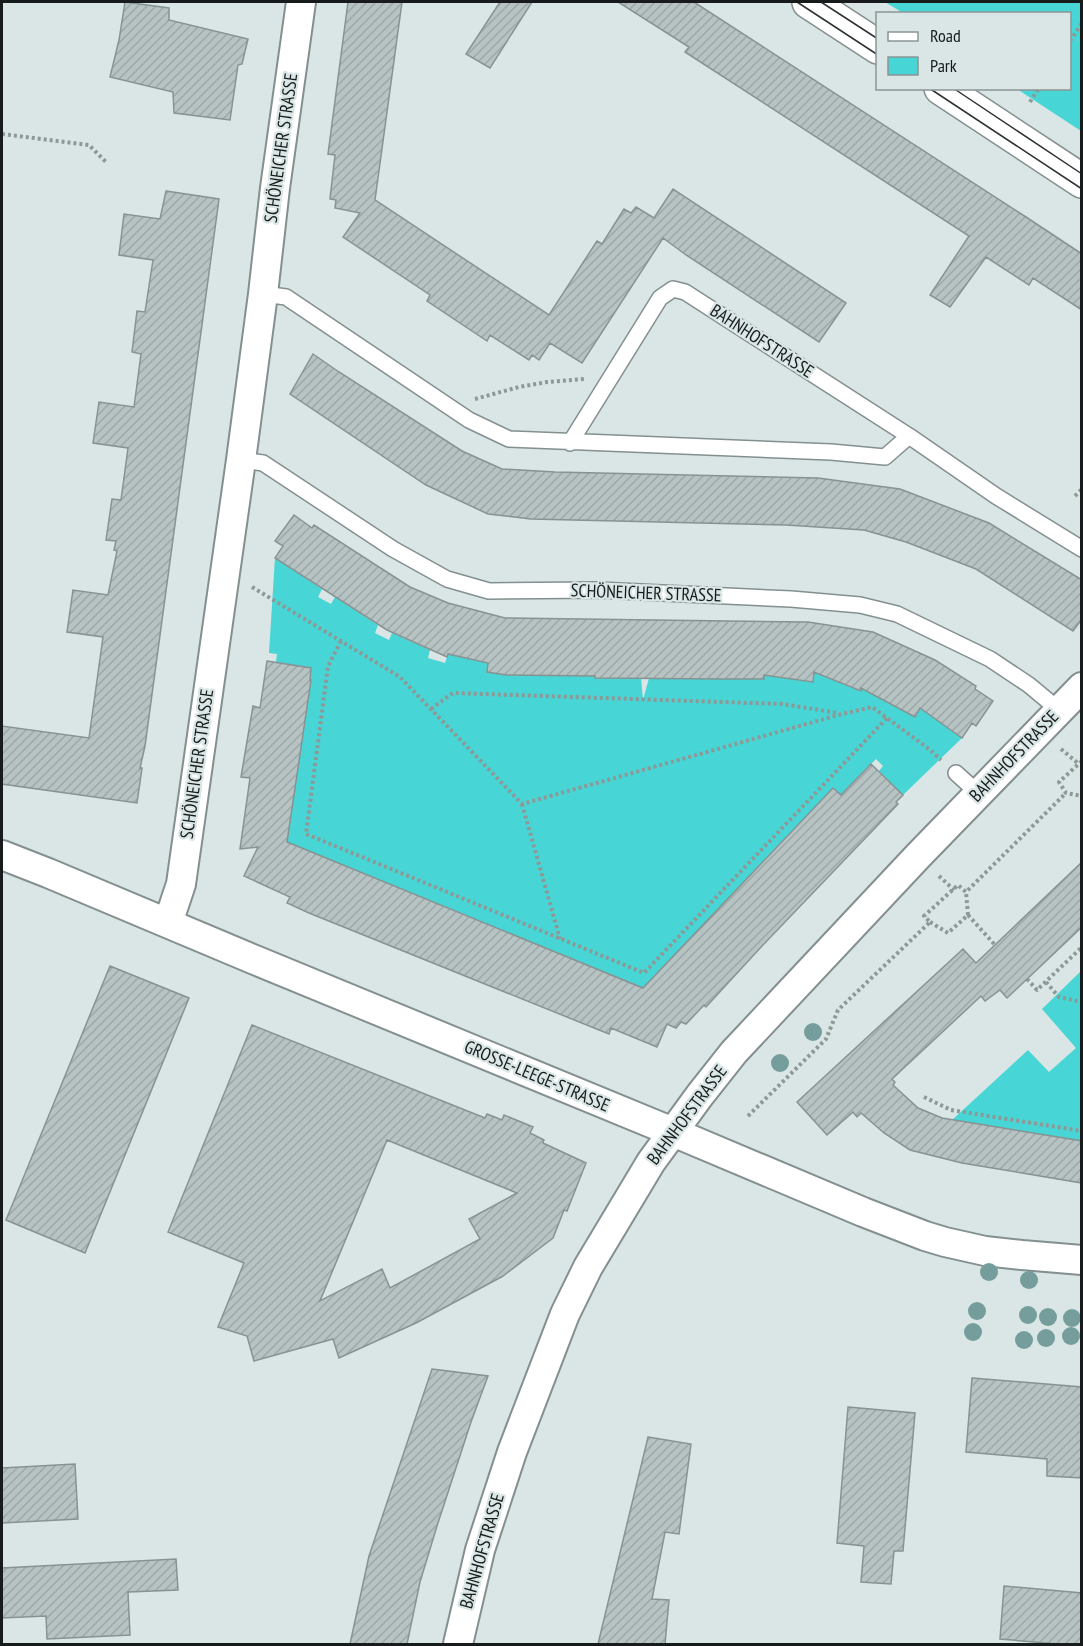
<svg xmlns="http://www.w3.org/2000/svg" width="1083" height="1646" viewBox="0 0 1083 1646" font-family="'PT Sans Narrow',sans-serif">
  <style>
    .green { fill: #47d6d5 }
    .building { fill: url(#building-hatch); stroke: #879393; stroke-width: 1.5; fill-rule: evenodd }
    .lines { fill: none; stroke-linecap: round; stroke-linejoin: round }
    .service-casing { stroke: #848f8f; stroke-width: 18 }
    .minor-casing { stroke: #848f8f; stroke-width: 32 }
    .secondary-casing { stroke: #848f8f; stroke-width: 36 }
    .path { stroke: #8e9897; stroke-width: 4; stroke-dasharray: 3 3; stroke-linecap: butt }
    .service { stroke: #fff; stroke-width: 15 }
    .minor { stroke: #fff; stroke-width: 28 }
    .secondary { stroke: #fff; stroke-width: 33 }
    .tram { stroke: #2e3333; stroke-width: 1.5 }
    .tree { fill: #749d9c }
    .labels { text-anchor: middle; stroke-width: 4.5; stroke-linejoin: round; paint-order: stroke }
    .street-label { font-size: 18px; fill: #171b1b; stroke: #d9e6e5 }
  </style>
  <defs>
    <pattern id="building-hatch" width="6" height="6" patternUnits="userSpaceOnUse" patternTransform="scale(1.5)"><rect width="6" height="6" fill="#b7c3c3"/><path d="M-1 1l2-2M0 6l6-6M5 7l2-2" fill="none" stroke="#9da7a7"/></pattern>
  </defs>
  <rect width="100%" height="100%" fill="#d9e6e5"/>
  <path class="green" d="M885,2H1081V131L1017,89L1070,88V14L903,13Z
    M275,558L322,589L318,597L331,604L335,597L378,625L375,633L389,640L392,633L430,650L428,658L445,663L448,654L488,663V672L504,675L545,667L546,675L562,676L594,668L595,678L641,677L643,700L649,678L763,679V671H797V680L812,682L814,672L849,678L848,686L860,691L862,684L915,716L920,708L962,738L903,795L879,771L883,766L876,759L774,864L767,857L721,906L727,913L698,931L692,936L662,968L651,992L287,842L311,680H310L311,668L276,662L277,654L269,653Z
    M1081,971V1141L952,1120L1028,1050L1049,1072L1076,1048L1042,1009Z"/>
  <path class="building" d="M125,2L169,8V20L248,39L242,64L238,65L230,120L174,113L173,92L110,77L119,40Z
    M348,2H402L375,200L549,315L597,241L602,244L624,209L631,213L636,207L654,218L673,189L846,303L819,342L686,255L663,238L582,363L550,343L539,360L532,355L529,360L490,335L487,341L427,301L430,295L343,237L360,213L335,208L336,200L330,199L335,155L328,154Z
    M500,2H532L490,68L466,54Z
    M618,2H694L1026,217L1082,254V310L1033,278L1029,285L986,257L950,307L930,295L969,236L685,52L689,47Z
    M166,191L219,199L145,746L140,768H142L137,803L2,784V726L89,738L103,637L67,632L73,590L108,595L117,551L114,550L116,541L106,540L112,499L121,500L128,448L93,443L99,402L134,407L141,354L132,352L137,311L145,312L153,260L119,255L124,214L160,219Z
    M313,354L339,372L462,451L502,469L555,472L818,478L900,489L989,523L1082,580V619L1073,631L976,569L906,542L864,530L786,525L531,519L488,514L426,485L290,394Z
    M294,515L312,528L314,525L410,587L448,603L505,618L808,622L873,632L935,660L976,686L975,689L993,701L976,726L972,723L962,738L920,708L915,717L861,688V691L814,672L813,682L764,675V679H723L595,678V676L506,675L487,672L488,663L448,654L447,657L387,630L275,558L283,546L275,541Z
    M267,661L311,668L310,680H311L287,842L643,988L833,788L841,795L871,764L903,795L896,802L898,804L762,946L706,1007L704,1005L686,1024L681,1022L676,1028L667,1024L657,1047L611,1028L609,1034L309,913L287,903L290,897L244,876L258,847L240,849L250,778L241,777L253,706L260,708Z
    M1082,862V927L1007,998L1000,990L985,1001L981,996L892,1079L895,1082L893,1085L918,1108L942,1118L1082,1141V1183L962,1163L910,1150L884,1133L861,1113L857,1117L853,1112L827,1135L797,1102L963,949L976,963Z
    M110,966L189,998L85,1253L6,1220Z
    M252,1025L485,1118L487,1114L502,1120L504,1115L533,1127L530,1133L544,1140L543,1143L586,1163L567,1211L564,1210L553,1238L503,1276L416,1323L339,1358L333,1339L254,1361L247,1336L218,1327L244,1263L168,1232ZM387,1140L517,1193L469,1219L480,1239L390,1288L382,1269L320,1301Z
    M432,1369L488,1376L471,1422L437,1526L420,1582L407,1644H350L369,1556Z
    M972,1378L1082,1387V1478L1047,1476V1459L966,1452Z
    M848,1407L915,1413L903,1551H894L891,1584L861,1582L864,1546L837,1543Z
    M648,1437L691,1444L679,1534L665,1532L652,1599L669,1600L665,1644H598Z
    M75,1464L78,1519L2,1523V1468Z
    M176,1559L178,1590L128,1592L130,1635L47,1639L46,1616L2,1618V1568Z
    M1004,1586L1082,1593V1644H1058L1000,1639Z"/>
  <g class="lines">
    <defs>
      <path id="service" d="M263,294L286,297L469,420L509,439L831,452L885,457L909,436L996,496L1082,549
        M570,443L660,298L673,289L685,292L909,436
        M241,460L263,463L393,549L447,579L489,591L598,590L791,599L860,605L897,614L990,659L1029,685L1059,710
        M956,773L978,793"/>
      <path id="minor" d="M2,855L48,873L255,960L673,1132L863,1212L925,1236L945,1242L985,1251L1022,1255L1082,1260
        M168,923L181,884L241,460L263,294L275,188L301,2
        M458,1644L480,1550L512,1452L565,1314L588,1267L651,1162L700,1095L734,1052L918,856L1082,687"/>
      <path id="secondary" d="M809,2L878,47
        M941,88L1082,181"/>
    </defs>
    <use href="#service" class="service-casing"/>
    <use href="#minor" class="minor-casing"/>
    <use href="#secondary" class="secondary-casing"/>
    <path class="path" d="M1070,41L1082,23
      M1030,102L1039,88
      M2,134L89,145L107,163
      M475,399L519,387L547,382L585,379
      M1075,496L1082,489
      M252,587L400,677L522,804L842,714L872,707L929,749L941,760
      M341,641L328,666L306,834L644,973L887,718
      M431,709L453,693L782,704L838,713
      M1061,749L1079,764
      M1082,761L1059,782L1066,793L1082,796
      M522,804L560,939
      M939,876L954,890
      M968,915L995,945
      M930,922L948,933L968,915L966,892
      M1027,979L1037,990L1082,947
      M1046,982L1059,997L1082,1002
      M924,1097L951,1110L1082,1131
      M748,1116L826,1039L838,1010L930,922L924,916L958,885L966,892L1066,793"/>
    <use href="#service" class="service"/>
    <use href="#minor" class="minor"/>
    <use href="#secondary" class="secondary"/>
    <path class="tram" d="M797,2L878,55
      M821,2L878,39
      M929,88L1082,189
      M953,88L1082,174"/>
  </g>
  <g class="tree">
    <circle cx="813" cy="1032" r="9"/>
    <circle cx="780" cy="1063" r="9"/>
    <circle cx="989" cy="1272" r="9"/>
    <circle cx="1029" cy="1280" r="9"/>
    <circle cx="977" cy="1311" r="9"/>
    <circle cx="1028" cy="1315" r="9"/>
    <circle cx="1048" cy="1317" r="9"/>
    <circle cx="1072" cy="1318" r="9"/>
    <circle cx="973" cy="1332" r="9"/>
    <circle cx="1071" cy="1336" r="9"/>
    <circle cx="1046" cy="1338" r="9"/>
    <circle cx="1024" cy="1340" r="9"/>
  </g>
  <g class="labels">
    <g class="street-label">
      <text transform="translate(281 148) rotate(-82)" y="6">SCHÖNEICHER STRASSE</text>
      <text transform="translate(762 341) rotate(33)" y="6">BAHNHOFSTRASSE</text>
      <text transform="translate(646 593) rotate(2)" y="6">SCHÖNEICHER STRASSE</text>
      <text transform="translate(1014 756) rotate(-46)" y="6">BAHNHOFSTRASSE</text>
      <text transform="translate(197 764) rotate(-82)" y="6">SCHÖNEICHER STRASSE</text>
      <text transform="translate(537 1076) rotate(23)" y="6">GROSSE-LEEGE-STRASSE</text>
      <text transform="translate(687 1115) rotate(-53)" y="6">BAHNHOFSTRASSE</text>
      <text transform="translate(482 1551) rotate(-74)" y="6">BAHNHOFSTRASSE</text>
    </g>
  </g>
  <rect width="1083" height="1646" fill="none" stroke="#171b1b" stroke-width="6"/>
  <rect x="876" y="12" width="195" height="78" fill="#d9e6e5" stroke="#8b9594" stroke-width="1.5"/>
  <rect x="888" y="32" width="30" height="9" fill="#ffffff" stroke="#8b9594" stroke-width="1.5"/>
  <text x="930" y="42" font-size="18" fill="#171b1b">Road</text>
  <rect x="888" y="57" width="30" height="18" fill="#47d6d5" stroke="#8b9594" stroke-width="1.5"/>
  <text x="930" y="72" font-size="18" fill="#171b1b">Park</text>
</svg>
